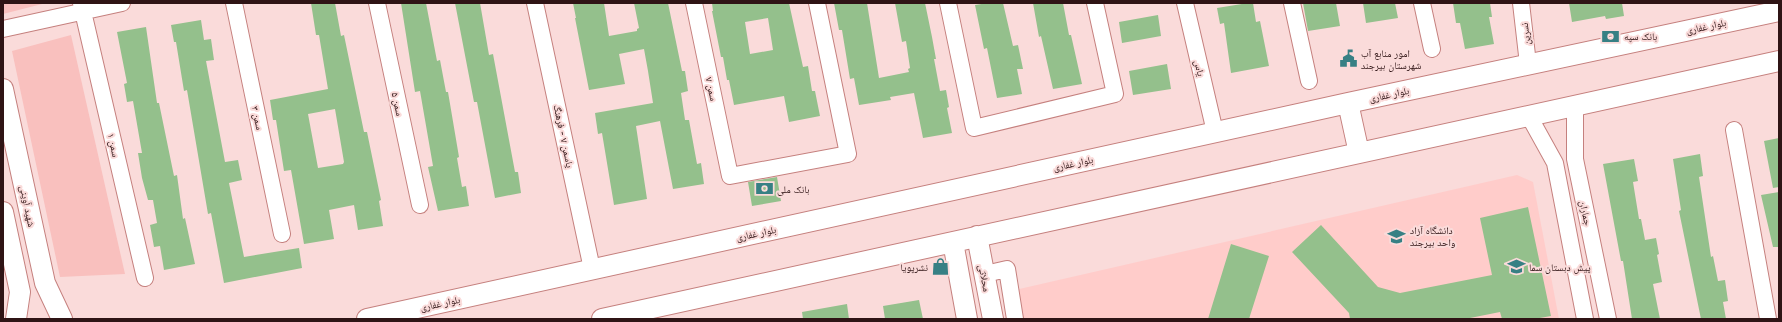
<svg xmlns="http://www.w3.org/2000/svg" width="1782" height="322" viewBox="0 0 1782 322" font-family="'Libre Baskerville','Noto Naskh Arabic',serif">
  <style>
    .built { fill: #ffccca }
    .green { fill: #f9c0be }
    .building { fill: #94c08c; fill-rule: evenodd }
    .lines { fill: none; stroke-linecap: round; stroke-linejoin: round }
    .minor-casing { stroke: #c5807e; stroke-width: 18 }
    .major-casing { stroke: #c5807e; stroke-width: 22 }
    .minor { stroke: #fff; stroke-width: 16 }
    .major { stroke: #fff; stroke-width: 20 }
    .labels { text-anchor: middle; stroke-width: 4; stroke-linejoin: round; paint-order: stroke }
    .street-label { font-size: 10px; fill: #2f1415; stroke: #fadbda }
    .poi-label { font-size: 10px; fill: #2f1415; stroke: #fadbda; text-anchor: start }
  </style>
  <rect width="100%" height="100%" fill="#fadbda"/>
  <path class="built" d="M1517,175L1533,182L1559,319H1021L1015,290Z"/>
  <path class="green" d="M3,3H46L3,14Z
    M71,35L125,274L60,277L12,51Z"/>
  <path class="building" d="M311,3H335L341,36L344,35L364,132H367L381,200L379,201L383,226L358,230L354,205L329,210L334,239L304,244L291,170L284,171L276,120H273L270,100L328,89L319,35H316ZM335,109L344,162L343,164L318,168L308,114Z
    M401,3H426L437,61L440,60L446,92H448L459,157L457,158L462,187L466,186L469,206L438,211L428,167L433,166L420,91L415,92Z
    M455,3H480L489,55L493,54L515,172H518L521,193L495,198L477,102H474Z
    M573,3H604L609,36L637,31V29L639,28L634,3H668L682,71H685L688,91L681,93L685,120H689L697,164L701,163L704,184L673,189L660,121L636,126L647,199L614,205L602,133L598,134L595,113L653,103L648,71L644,49L619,54L625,84L589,90L575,18H576Z
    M712,3H789L803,67L808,66L812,91H815L820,116L789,122L784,96L734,105L729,80H727L723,57H721L712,11H713ZM768,18L773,50L750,54L745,22Z
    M834,3H867L879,78L909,72L908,69L910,68L906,41L902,42L895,3H925L932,37L936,59H934L940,91L946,90L949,107L947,108L952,133L923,138L914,93L890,97L891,100L859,105L854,78L850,79L842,30H839Z
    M988,3H1003L1013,46L1018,45L1023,69H1017L1022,94L997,98L987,48L984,49L975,5Z
    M1033,3H1063L1069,35H1071L1082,84L1053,89L1041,36L1039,37Z
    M1248,3H1253L1256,22L1260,21L1269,66L1231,73L1224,23L1220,24L1217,8Z
    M1303,3H1336L1340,26L1308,31Z
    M1363,3H1395L1398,18L1366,23Z
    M1453,3H1490L1492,17H1489L1494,44L1465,49L1460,23H1456Z
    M1569,3H1622L1624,16L1606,19L1605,16L1572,22Z
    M1158,15L1161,36L1122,43L1119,22Z
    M201,20L204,40L211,39L214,60L206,61L225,162L238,160L242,180L229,183L244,257L299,248L302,268L224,283L211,213L208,214L187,90L184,91L176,42H174L171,25Z
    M146,27L157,103H159L174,176L177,175L183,219L185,218L195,264L164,270L160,246L154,247L150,225L157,223L153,200H148L142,178L138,153H142L133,101L127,102L124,84L127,83L117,32Z
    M1167,64L1171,89L1133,95L1129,71Z
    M1779,138V187L1773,188L1764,141Z
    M1700,154L1703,176L1699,177L1711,257L1713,256L1718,281L1725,280L1728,301L1723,302L1726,319H1701L1679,211L1681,210L1673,159Z
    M1634,159L1638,181L1633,182L1639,219H1641L1645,240L1656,238L1659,254L1657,255L1662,282L1653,284L1660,319H1632L1623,261H1621L1603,164Z
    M777,177L781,201L752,206L748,182Z
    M1779,192V247H1773L1761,195Z
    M1528,207L1551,316L1534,319H1502L1500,312L1465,319H1350L1349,313L1292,252L1321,225L1378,287L1400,293L1492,275L1480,218Z
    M1231,244L1269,256L1249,319H1208Z
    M919,300L923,319H885L883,306Z
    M847,304L849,319H803L802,312Z"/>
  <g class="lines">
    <defs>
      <path id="minor" d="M81,3L145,278
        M234,3L282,234
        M377,3L420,205
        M535,3L592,269
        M694,3L730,176L848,154L817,3
        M948,3L974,128L1115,94L1095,3
        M1185,3L1215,132
        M1292,3L1309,81
        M1422,3L1432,49
        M1521,3L1528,64
        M3,29L122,3
        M1575,106V159L1608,319
        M1529,116L1555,163L1585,319
        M1734,130L1768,319
        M985,274L1007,269L1015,319"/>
      <path id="major" d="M3,89L45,283L62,319
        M1348,103L1359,153
        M3,212L20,292L16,319
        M977,236L993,319
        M953,242L967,319
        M367,319L1348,103L1779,11
        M602,319L1779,61"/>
    </defs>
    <use href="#minor" class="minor-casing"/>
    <use href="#major" class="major-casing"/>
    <use href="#minor" class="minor"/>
    <use href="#major" class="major"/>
  </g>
  <defs>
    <symbol id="bank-bare" viewBox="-9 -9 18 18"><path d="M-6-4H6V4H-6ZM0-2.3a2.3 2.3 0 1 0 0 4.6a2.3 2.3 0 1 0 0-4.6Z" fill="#378084" stroke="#fadbda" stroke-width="2.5" paint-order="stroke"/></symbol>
    <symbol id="civic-bare" viewBox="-9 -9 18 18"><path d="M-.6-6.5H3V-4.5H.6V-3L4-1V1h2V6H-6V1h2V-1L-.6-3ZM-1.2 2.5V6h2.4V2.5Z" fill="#378084" stroke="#fadbda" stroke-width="2.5" paint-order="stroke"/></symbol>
    <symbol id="university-bare" viewBox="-9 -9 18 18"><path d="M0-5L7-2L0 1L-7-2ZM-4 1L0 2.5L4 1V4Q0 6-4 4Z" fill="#378084" stroke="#fadbda" stroke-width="2.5" paint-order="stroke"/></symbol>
    <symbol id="shop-bare" viewBox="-9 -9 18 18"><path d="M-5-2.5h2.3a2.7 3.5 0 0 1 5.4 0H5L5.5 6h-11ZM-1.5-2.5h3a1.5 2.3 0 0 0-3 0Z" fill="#378084" stroke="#fadbda" stroke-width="2.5" paint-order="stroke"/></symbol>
    <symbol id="school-bare" viewBox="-9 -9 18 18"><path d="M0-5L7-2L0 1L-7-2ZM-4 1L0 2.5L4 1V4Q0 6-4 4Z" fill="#378084" stroke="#fadbda" stroke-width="2.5" paint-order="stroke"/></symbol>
  </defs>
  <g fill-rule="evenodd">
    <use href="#bank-bare" x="1598" y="24" width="25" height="25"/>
    <use href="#civic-bare" x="1336" y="46" width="25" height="25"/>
    <use href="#bank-bare" x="752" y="176" width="25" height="25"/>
    <use href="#university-bare" x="1384" y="224" width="25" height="25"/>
    <use href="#shop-bare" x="928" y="254" width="25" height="25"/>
    <use href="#school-bare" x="1504" y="254" width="25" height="25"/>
  </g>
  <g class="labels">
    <g class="street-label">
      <text transform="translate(1706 26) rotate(-12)" y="4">بلوار غفاری</text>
      <text transform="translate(1525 34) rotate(-97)" y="4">نسرین</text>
      <text transform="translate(1200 68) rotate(77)" y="4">یاس</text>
      <text transform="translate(712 89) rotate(78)" y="4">سمن ۷</text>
      <text transform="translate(1389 94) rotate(-12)" y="4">بلوار غفاری</text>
      <text transform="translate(398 104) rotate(78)" y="4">سمن ۵</text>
      <text transform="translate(258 118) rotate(78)" y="4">سمن ۳</text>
      <text transform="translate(564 136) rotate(78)" y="4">یاسمن ۷ - فرهنگ</text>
      <text transform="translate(114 145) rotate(77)" y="4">سمن ۱</text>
      <text transform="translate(1073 163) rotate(-12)" y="4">بلوار غفاری</text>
      <text transform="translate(28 206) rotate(78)" y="4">شهید آوینی</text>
      <text transform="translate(1586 213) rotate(78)" y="4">جماران</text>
      <text transform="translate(756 233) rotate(-12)" y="4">بلوار غفاری</text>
      <text transform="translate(985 278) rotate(79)" y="4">محلاتی</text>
      <text transform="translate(440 303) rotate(-12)" y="4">بلوار غفاری</text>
    </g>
    <g class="poi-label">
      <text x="1624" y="40">بانک سپه</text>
      <text x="1361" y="57">امور منابع آب<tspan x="1361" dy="12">شهرستان بیرجند</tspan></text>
      <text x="777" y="193">بانک ملی</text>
      <text x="1410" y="234">دانشگاه آزاد<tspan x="1410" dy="12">واحد بیرجند</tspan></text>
      <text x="928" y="271" text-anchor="end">نشرپویا</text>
      <text x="1529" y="271">پیش دبستان سما</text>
    </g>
  </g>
  <rect width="1782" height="322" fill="none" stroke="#2f1415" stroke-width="8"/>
</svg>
